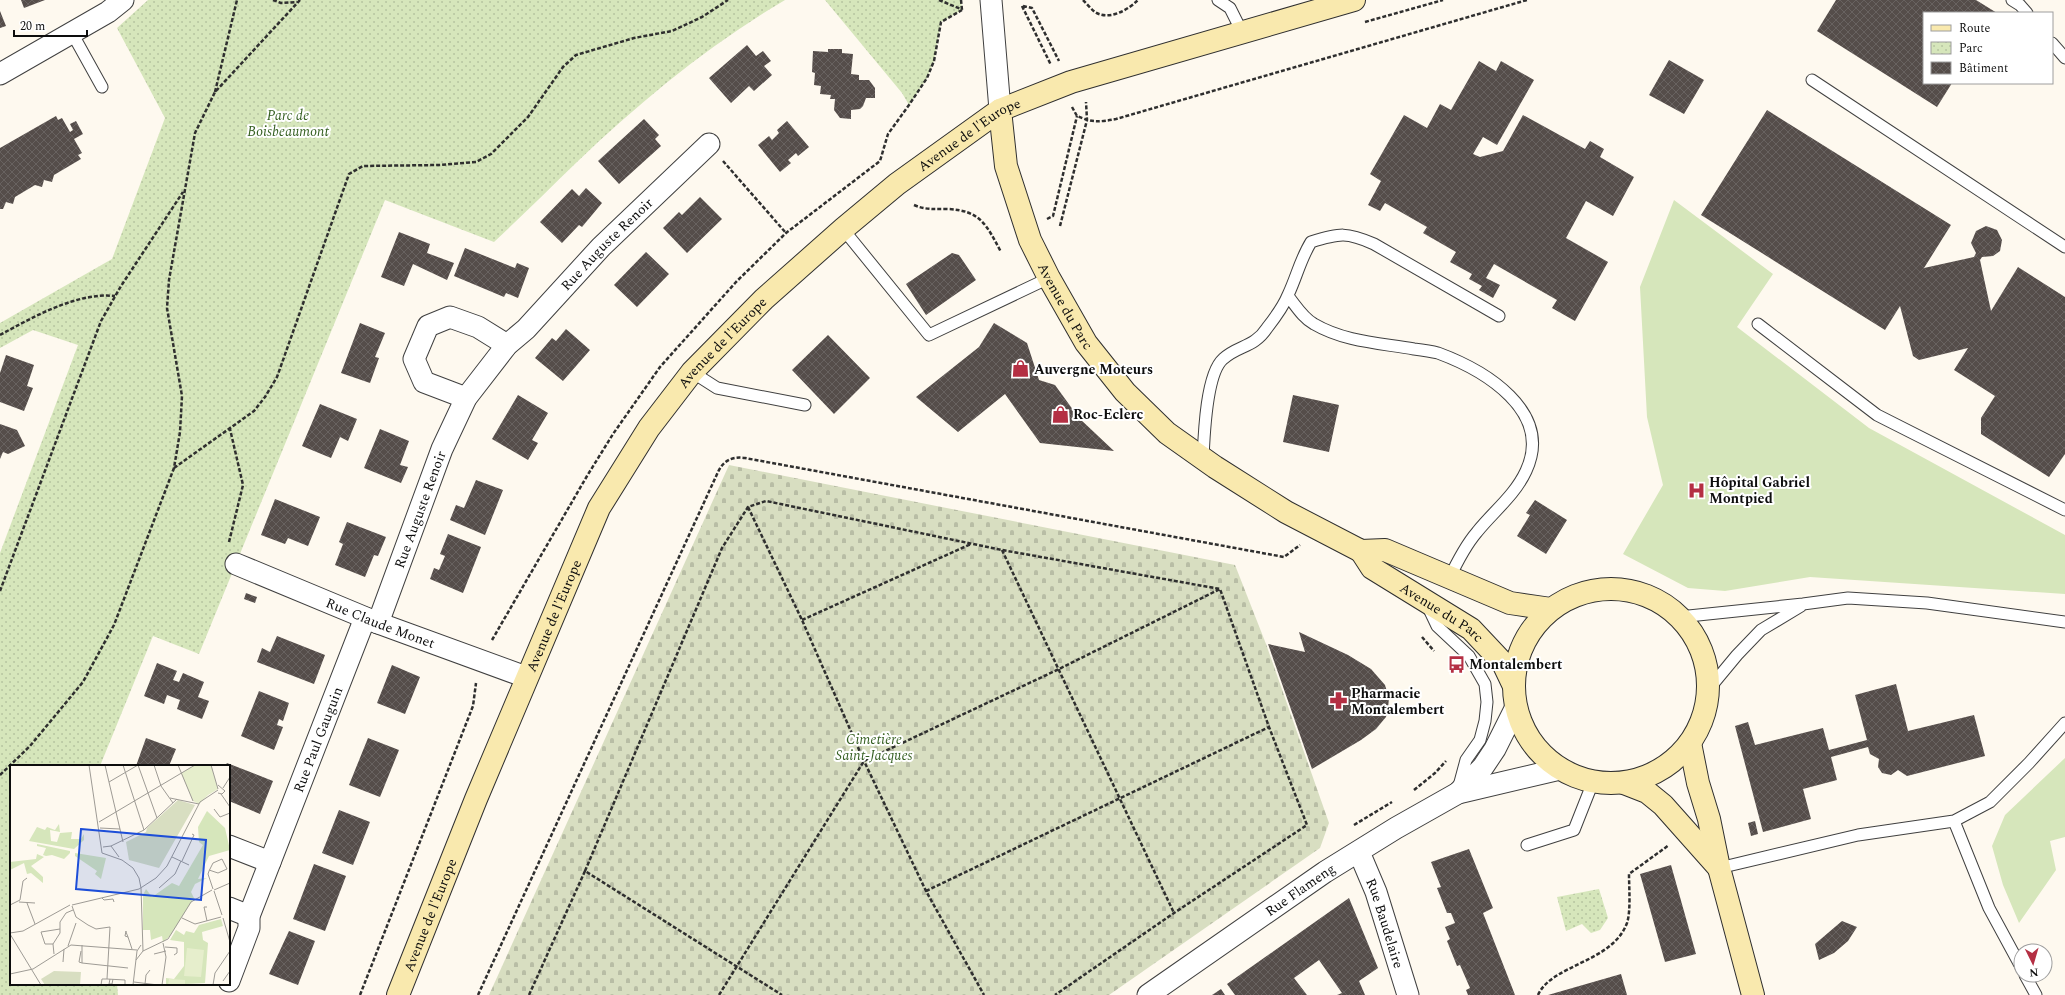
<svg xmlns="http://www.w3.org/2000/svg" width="2065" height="995" viewBox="0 0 2065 995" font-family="Spectral,serif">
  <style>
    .grass { fill: #d6e6bb }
    .cemetery { fill: url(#cemetery-stones) }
    .park { fill: url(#park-dots) }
    .building { fill: url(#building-cross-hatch) }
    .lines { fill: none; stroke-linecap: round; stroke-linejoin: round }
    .service-casing { stroke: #404040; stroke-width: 13 }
    .minor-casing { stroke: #404040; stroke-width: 23 }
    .secondary-casing { stroke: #2f2f2f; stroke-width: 24 }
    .path { stroke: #2f2f2f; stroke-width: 2.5; stroke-dasharray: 4 2; stroke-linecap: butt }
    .service { stroke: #fff; stroke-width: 11 }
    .minor { stroke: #fff; stroke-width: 21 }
    .secondary { stroke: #f9e9ae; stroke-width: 22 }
    .labels { text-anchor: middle; stroke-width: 4; stroke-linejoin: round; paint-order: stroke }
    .park-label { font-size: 14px; font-style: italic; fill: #366022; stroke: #fff }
    .street-label { font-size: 14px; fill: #0d0d0d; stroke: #fff }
    .poi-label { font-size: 14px; font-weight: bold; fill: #0d0d0d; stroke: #fff; text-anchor: start }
    .inset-road { fill: none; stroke: #9e9b95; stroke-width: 1 }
    .view { fill: #1d4ed8; fill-opacity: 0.15; stroke: #1d4ed8; stroke-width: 2 }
    .inset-edge { fill: none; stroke: #0d0d0d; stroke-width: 2 }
  </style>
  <defs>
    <pattern id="cemetery-stones" width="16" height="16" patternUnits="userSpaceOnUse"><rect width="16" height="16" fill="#d8dec1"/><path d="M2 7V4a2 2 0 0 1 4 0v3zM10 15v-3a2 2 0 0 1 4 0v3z" fill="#b8bda5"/></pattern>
    <pattern id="park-dots" width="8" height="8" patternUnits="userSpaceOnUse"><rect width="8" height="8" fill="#d6e6bb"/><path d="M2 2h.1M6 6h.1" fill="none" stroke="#b6c4a0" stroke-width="1.8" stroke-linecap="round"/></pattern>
    <pattern id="building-cross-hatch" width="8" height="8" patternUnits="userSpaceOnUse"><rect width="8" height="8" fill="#554d4a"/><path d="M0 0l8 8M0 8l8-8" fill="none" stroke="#686260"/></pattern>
  </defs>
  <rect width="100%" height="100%" fill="#fef9ef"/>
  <path class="grass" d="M1674,200L1773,274L1737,327L1869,428L2065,535V594L1810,577L1725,591L1688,588L1623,554L1663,485L1647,417L1640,287Z
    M2065,758V837L2050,841L2056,870L2019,923L2003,885L1992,846L2005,815Z"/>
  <path class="cemetery" d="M729,465L1235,565L1266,644L1329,823L1320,848L1109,995H489Z"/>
  <path class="park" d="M148,0H785C709,45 641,101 577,162C549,189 522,216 494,242L385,200L199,654L153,636L100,766H11V984H117L118,995H0V553L78,345L33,330L0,348V323L112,259L165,118L117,28Z
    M825,0H961L962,10L941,22L934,61L927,78L909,105L902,93Z
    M1599,889L1608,918L1600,930L1591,933L1582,924L1566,931L1557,897Z"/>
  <path class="building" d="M21,0H45L24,8Z
    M1836,0H1976L1997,13H1924V83H1952L1937,107L1817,31Z
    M0,11L6,26L0,28Z
    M747,45L756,56L763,51L771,61L764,66L772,75L754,91L749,86L731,103L709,78Z
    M828,49H842V53L853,54L851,74L859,75V80H869L875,88V98H866L863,106L860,109L851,110V119L840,118L834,110L835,99H830L831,95L820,94L821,86L814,85L815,73L812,72L813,51L828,52Z
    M1669,60L1704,80L1684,114L1649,95Z
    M1479,61L1496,71L1501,61L1534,80L1497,145L1483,137L1473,154L1480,157L1503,151L1523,115L1585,149L1590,141L1604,149L1600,157L1634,177L1613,216L1586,201L1566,238L1608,262L1575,321L1552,308L1557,300L1494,264L1486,278L1500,285L1493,298L1479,290L1482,286L1469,279L1472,274L1450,262L1456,252L1423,233L1427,227L1385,203L1380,211L1368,205L1381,181L1370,174L1404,115L1427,128L1440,104L1451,110Z
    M1767,110L1951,225L1924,268L1974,257L1976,253L1971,243L1976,231L1986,226L1997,230L2002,240L2000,251L1993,256L1982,257L1980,260L1991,311L2018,267L2065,297V454L2049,477L1981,434V418L1995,396L1954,370L1968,348L1919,360L1913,356L1900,306L1885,330L1701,215Z
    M56,116L58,120L62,118L70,132L73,130L70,124L76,121L83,134L74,139L82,153L78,155L81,159L54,175L52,182L44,180L42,187L35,185L15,197L13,204L6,202L3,209H0V148Z
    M644,119L659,135L655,139L661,146L619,184L598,161Z
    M787,121L809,147L798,156L796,153L788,160L791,163L780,172L758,145L769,136L772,140L779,133L777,130Z
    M586,188L602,203L582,227L579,225L562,243L540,222L572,189L579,196Z
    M700,197L722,219L687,253L663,228L679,212L682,215Z
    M399,232L430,244L427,253L454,263L447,280L413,264L404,286L381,277Z
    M465,248L515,268L517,263L529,268L518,298L506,293L504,297L454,276Z
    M646,252L669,274L637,307L614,285Z
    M952,253L959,255L976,280L926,315L906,284Z
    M360,323L385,333L375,357L379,358L370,383L341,373Z
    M994,323L1027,343L1039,380L1055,385L1079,418L1114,451L1040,443L1005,394L958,432L916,397L979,347Z
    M566,329L590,350L563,381L535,358L552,338L556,341Z
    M828,335L870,378L834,414L792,370Z
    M6,355L34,365L27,386L33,388L24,411L0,402V373Z
    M518,395L548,413L532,440L538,443L528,460L492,439Z
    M1293,395L1339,405L1329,452L1283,442Z
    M320,404L357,419L348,441L340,437L331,458L302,446Z
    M0,424L17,430L25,446L8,454L3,452L0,459Z
    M380,429L409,441L400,465L408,467L401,483L364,468Z
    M476,480L503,490L485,535L450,520L456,505L464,508Z
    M275,499L320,517L308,546L288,538L285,544L261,535Z
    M1535,500L1567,520L1546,554L1517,536L1530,515L1526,513Z
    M347,522L386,537L378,556L374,555L365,577L335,565L343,544L339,542Z
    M448,534L481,547L463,593L430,579L434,568L439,570L445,556L440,554Z
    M246,593L257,597L255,603L244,599Z
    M1299,632L1348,655L1371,669L1385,685L1389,698L1388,708L1386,717L1376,729L1361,740L1312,769L1268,644L1305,652Z
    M277,636L325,655L314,684L257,662L262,648L270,652Z
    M157,663L177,671L173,680L179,682L183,673L204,682L198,697L209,701L202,719L177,709L180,700L167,695L164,704L144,696Z
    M392,665L420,677L405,714L377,703Z
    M1896,684L1908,731L1974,715L1985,756L1907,776L1898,770L1891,775L1882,773L1878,767L1879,759L1870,754L1868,747L1831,757L1837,780L1803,789L1811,819L1763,832L1735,726L1748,722L1755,745L1823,728L1829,750L1867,740L1855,695Z
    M259,691L289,703L283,721L279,719L277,725L283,727L274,750L241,736Z
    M146,738L176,749L169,766H136Z
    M368,738L399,750L380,797L349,785Z
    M227,763L273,781L260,814L229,801V766H225Z
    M339,810L370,822L353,865L322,853Z
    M1755,821L1758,834L1751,836L1748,823Z
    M1469,849L1493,908L1483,913L1515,995H1468L1466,990L1470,988L1460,965L1457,966L1447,941L1450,939L1445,927L1455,923L1451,913H1447L1437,888L1441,887L1431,862Z
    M314,864L346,876L325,931L293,919Z
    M1671,865L1696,954L1665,962L1640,874Z
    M1349,898L1378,968L1359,981L1365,995H1337L1342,993L1319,960L1294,978L1307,995H1235L1227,984Z
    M1842,921L1857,927L1848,941L1834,953L1819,960L1815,944Z
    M289,931L315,941L298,985L269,974Z
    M1621,974L1627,995H1548Z
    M1221,989L1225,995H1212Z"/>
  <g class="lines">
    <defs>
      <path id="service" d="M1218,0L1230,8L1242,32
        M2012,0L2020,5L2027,13
        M72,33L102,87
        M2052,43L2065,58
        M1812,80L2065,247
        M843,229L929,335L1049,278
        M1288,296C1296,306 1303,318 1314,324C1345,342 1380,343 1414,349C1422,350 1430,351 1438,353C1484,370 1554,411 1526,471C1515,495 1493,512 1477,532C1465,546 1457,562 1449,579
        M1758,324L1877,415L2065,510
        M692,372L717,388L805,405
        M1203,459C1204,436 1206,374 1223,359C1238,345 1254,348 1267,328C1274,319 1284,305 1288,295C1297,276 1300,260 1311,242C1340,233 1347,232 1374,244L1499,316
        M1427,605L1437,626L1469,656L1485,684L1487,702L1485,721L1480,740L1466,760L1459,786
        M1679,617L1803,604L1848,598L1927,603L2065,622
        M1708,690L1737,655L1761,630L1801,606
        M1954,821L1989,908L2021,967
        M1527,845L1574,830L1593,782
        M1719,868L1858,835L1954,821L1990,802L2029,763L2065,723
        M2025,975L2036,995"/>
      <g id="minor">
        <path d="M991,0L1000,110"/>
        <path d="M0,74L108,12L123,0"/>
        <path d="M466,398L424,382L414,359L428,326L450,317L478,327L507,345"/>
        <path id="s1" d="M236,564L378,623L526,677"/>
        <path id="s2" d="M378,623L442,449L466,398L507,345L526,329L601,247L709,144"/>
        <path d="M1458,793L1483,767L1495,749L1516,707"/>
        <path d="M229,846L270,862"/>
        <path id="s3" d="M1359,852L1376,892L1408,995"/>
        <path d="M229,908L249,916"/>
        <path id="s4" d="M229,981L249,928V916L365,618"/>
        <path id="s5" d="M1148,995L1325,872L1396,828L1458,793L1560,769"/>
      </g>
      <g id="secondary">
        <path id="s6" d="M1000,110L1006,166L1030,240L1049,278L1086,343L1125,392L1167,433L1215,467L1286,512L1361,551L1385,550L1510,603L1551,609"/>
        <path id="s7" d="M1361,551L1372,568L1471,629L1503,663L1513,684"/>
        <circle cx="1611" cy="686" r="97"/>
        <path d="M1690,743L1698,783L1709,819L1719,868L1753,995"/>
        <path d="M1624,783L1647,792L1663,805L1719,868"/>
        <path id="s8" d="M398,995L476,799L599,508L649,428L692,372L764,299L843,229L897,184L1000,110L1071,82L1354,0"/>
      </g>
    </defs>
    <use href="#service" class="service-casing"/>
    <use href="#minor" class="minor-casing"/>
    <use href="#secondary" class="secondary-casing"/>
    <path class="path" d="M273,0L281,3L297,2
      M939,0L961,9
      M961,0L962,10
      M1083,0C1087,4 1091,9 1095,12C1109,21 1128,10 1138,0
      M1022,6L1051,65
      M1023,6L1032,8L1059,61
      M1365,22L1443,0
      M215,92L237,0
      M1072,107L1077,116C1093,123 1099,122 1116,119L1527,0
      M723,161L786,233
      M914,205C925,210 935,209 947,209C981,210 987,226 1001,252
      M1047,219L1053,216L1077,116
      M1060,226L1087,120L1086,102
      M0,335C33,317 77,292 115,296
      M174,468L254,411L265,397L277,377L349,174L363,166L439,165L476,162L491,154L528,117L563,67L576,55L634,38L672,31L702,17L728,0
      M748,507L802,620L864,761L926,891L984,995
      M229,542L243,485L230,429
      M1002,550L1174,913
      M0,591L101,321L121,286L183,192
      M802,620L971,544
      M1422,637L1434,651
      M492,640L587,476L613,434L660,367L736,282L786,233L880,161L888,134L909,105L927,78L934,61L941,22L962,10
      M0,775L30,746L83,682L114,625L174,468L180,432L182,396L167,308L169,280L195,133L215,92L300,0
      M1414,790L1435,773L1446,761
      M1354,825L1392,802
      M585,871L722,548L748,507L766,501L1002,550L1220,589L1269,727L1307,825L1174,913L1055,995
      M926,891L1269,727
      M360,995L473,706L476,683
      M478,995L718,472C723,461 732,456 745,458L1284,557L1300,545
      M529,995L585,871L782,995
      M719,995L864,761L1057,670L1220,589
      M1538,995C1552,964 1612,963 1627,923C1631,911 1629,887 1629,874L1669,845"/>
    <use href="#service" class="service"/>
    <use href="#minor" class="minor"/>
    <use href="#secondary" class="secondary"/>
  </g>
  <defs>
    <symbol id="shop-bare" viewBox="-9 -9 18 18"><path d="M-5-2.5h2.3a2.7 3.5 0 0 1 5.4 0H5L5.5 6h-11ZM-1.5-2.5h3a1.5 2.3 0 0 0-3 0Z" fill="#b42f43" stroke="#fff" stroke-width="2.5" paint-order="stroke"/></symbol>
    <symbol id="hospital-bare" viewBox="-9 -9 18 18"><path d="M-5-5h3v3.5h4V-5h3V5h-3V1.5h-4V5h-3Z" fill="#b42f43" stroke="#fff" stroke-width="2.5" paint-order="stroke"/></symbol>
    <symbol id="bus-bare" viewBox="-9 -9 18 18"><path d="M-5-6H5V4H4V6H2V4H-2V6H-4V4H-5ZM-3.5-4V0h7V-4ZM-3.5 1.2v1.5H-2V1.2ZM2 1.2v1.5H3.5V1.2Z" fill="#b42f43" stroke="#fff" stroke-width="2.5" paint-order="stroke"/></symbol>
    <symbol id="pharmacy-bare" viewBox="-9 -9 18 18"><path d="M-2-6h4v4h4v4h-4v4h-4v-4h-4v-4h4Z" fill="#b42f43" stroke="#fff" stroke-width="2.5" paint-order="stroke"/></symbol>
  </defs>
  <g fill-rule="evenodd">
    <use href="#shop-bare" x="1008" y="356" width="25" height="25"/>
    <use href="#shop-bare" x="1048" y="402" width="25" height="25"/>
    <use href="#hospital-bare" x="1684" y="478" width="25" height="25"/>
    <use href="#bus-bare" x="1444" y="652" width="25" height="25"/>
    <use href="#pharmacy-bare" x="1326" y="688" width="25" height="25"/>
  </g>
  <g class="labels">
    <g class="park-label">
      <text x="288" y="120">Parc de<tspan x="288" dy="16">Boisbeaumont</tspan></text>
      <text x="874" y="744">Cimetière<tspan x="874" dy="16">Saint-Jacques</tspan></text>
    </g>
    <g class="street-label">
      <text dy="5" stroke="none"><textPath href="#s8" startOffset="1058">Avenue de l'Europe</textPath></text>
      <text dy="5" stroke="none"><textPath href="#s2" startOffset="451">Rue Auguste Renoir</textPath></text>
      <text dy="5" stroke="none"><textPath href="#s6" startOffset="209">Avenue du Parc</textPath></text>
      <text dy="5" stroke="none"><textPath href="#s8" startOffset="734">Avenue de l'Europe</textPath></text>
      <text dy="5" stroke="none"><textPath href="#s2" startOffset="121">Rue Auguste Renoir</textPath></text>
      <text dy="5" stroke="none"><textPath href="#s7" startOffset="103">Avenue du Parc</textPath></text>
      <text dy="5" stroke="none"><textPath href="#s8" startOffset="410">Avenue de l'Europe</textPath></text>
      <text dy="5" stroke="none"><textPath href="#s1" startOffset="156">Rue Claude Monet</textPath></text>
      <text dy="5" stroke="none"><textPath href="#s4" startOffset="258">Rue Paul Gauguin</textPath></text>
      <text dy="5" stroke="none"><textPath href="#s5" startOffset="185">Rue Flameng</textPath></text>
      <text dy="5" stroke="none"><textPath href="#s8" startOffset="86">Avenue de l'Europe</textPath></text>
      <text dy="5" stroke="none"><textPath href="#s3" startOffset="76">Rue Baudelaire</textPath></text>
    </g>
    <g class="poi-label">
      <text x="1034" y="374">Auvergne Moteurs</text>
      <text x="1073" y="419">Roc-Eclerc</text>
      <text x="1709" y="487">Hôpital Gabriel<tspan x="1709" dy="16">Montpied</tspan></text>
      <text x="1469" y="669">Montalembert</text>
      <text x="1351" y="698">Pharmacie<tspan x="1351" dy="16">Montalembert</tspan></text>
    </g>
  </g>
  <g transform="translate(10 765)">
    <rect width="220" height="220" fill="#fef9ef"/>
    <path d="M49,59L50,67L40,65L41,76L47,77L50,68L62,67L61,74H71L74,69V75L64,84L19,76L27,62L35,65L37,62L45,65ZM27,79L60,86V88L54,94L42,90L36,91L33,90L36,83L27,81ZM65,88L96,93L91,114L85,109L87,106L65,91ZM27,89L34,92L21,101L33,112V118L21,108L17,109L14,98L0,105V97L26,94Z" fill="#d6e6bb"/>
    <path d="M168,35L185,40L149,103L119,95L116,77L136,67L137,63ZM44,206L71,207L70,220H35L31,214Z" fill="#d8dec1"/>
    <path d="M197,46L215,63L220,85L199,91L188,114L197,113L185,119L181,127L184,133L160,171L153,177L152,171L141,175L140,165H133V130L136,124L142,132L162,118L169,121L193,80L189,77L188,62ZM211,154L213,161L192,167L193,175L198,178L195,218L156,220V213L164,214L174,201V177L160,175L166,165L174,170L176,166L184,168L189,160Z" fill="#d6e6bb"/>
    <path d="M185,0H201L208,24L198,30L189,39L183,36L171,8ZM177,183L194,185L191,212L174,211ZM159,214L175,215V220H158Z" fill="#e6eecc"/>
    <path class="inset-road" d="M79,0L92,88L112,95L123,103L129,113L131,123M95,0L113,77M113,0L134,65M128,0L147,53M144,0L151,21L163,38M168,0L183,36M201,0L208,24M99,17L128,0M208,20L215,26L212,29L208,28M213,23L220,12M211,29L220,42M160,33L189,39M204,44L210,52L220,48M89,57L185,0M90,63L110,64M101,81L134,65L167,34M93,82L101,81L109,92M162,92L179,100M172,96L184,70L182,69M199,105L208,108L217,104L212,94L203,98L199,106L198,109L203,124M149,123L165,109L171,96M204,125L220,118M204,126L212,150M92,133L94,135L103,134L104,137M9,137L25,138M17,138L25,159M0,140L10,135L13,116L17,113M62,140L129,124L146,113L157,101L190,37L208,25M62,141L66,152L78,160L86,164L100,162M172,153L185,159L211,152M213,153L220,177M197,156L194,142H197M116,166V167L118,172L115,171ZM0,168L13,166L60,140M0,169L31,220M118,172L122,184M43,179H35L31,167L50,164M58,181L66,158M155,182L167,183V188L164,190M71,186L69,197L72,198M133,186L158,174L181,137L202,125M44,189L43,179L50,168V157L56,148L63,145M144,189L156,186M126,195L133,186L131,123M53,197L54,184M72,198L118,203M72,198V180M0,209L23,204L61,180L127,185M97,214L115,215V220M100,214L99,219H102L103,214M213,216L220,206M124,217L148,220M135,219L136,210L140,205M91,220L92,214H97L100,162M123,220L127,186L131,180M152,220L156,192L153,178M203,220L205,208L220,186"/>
    <path class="view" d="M71,64L196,75L191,135L66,124Z"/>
    <rect width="220" height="220" class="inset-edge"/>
  </g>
  <rect x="1923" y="12" width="130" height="72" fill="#ffffff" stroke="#9e9e9e"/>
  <rect x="1931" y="25" width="20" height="6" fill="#f9e9ae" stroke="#9e9e9e"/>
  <text x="1959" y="32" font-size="12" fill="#0d0d0d">Route</text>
  <rect x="1931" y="42" width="20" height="12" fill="url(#park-dots)" stroke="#9e9e9e"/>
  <text x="1959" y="52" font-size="12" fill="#0d0d0d">Parc</text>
  <rect x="1931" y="62" width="20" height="12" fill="url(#building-cross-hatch)" stroke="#9e9e9e"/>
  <text x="1959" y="72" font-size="12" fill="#0d0d0d">Bâtiment</text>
  <g transform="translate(2033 963) rotate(175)"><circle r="19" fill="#ffffff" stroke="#9e9e9e"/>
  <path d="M0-3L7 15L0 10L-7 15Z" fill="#b42f43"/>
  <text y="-6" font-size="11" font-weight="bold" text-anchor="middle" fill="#0d0d0d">N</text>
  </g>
  <path d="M14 30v6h73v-6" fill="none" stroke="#0d0d0d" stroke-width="2"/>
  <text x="20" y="30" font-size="12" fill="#0d0d0d" stroke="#ffffff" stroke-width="3" paint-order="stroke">20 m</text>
</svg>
